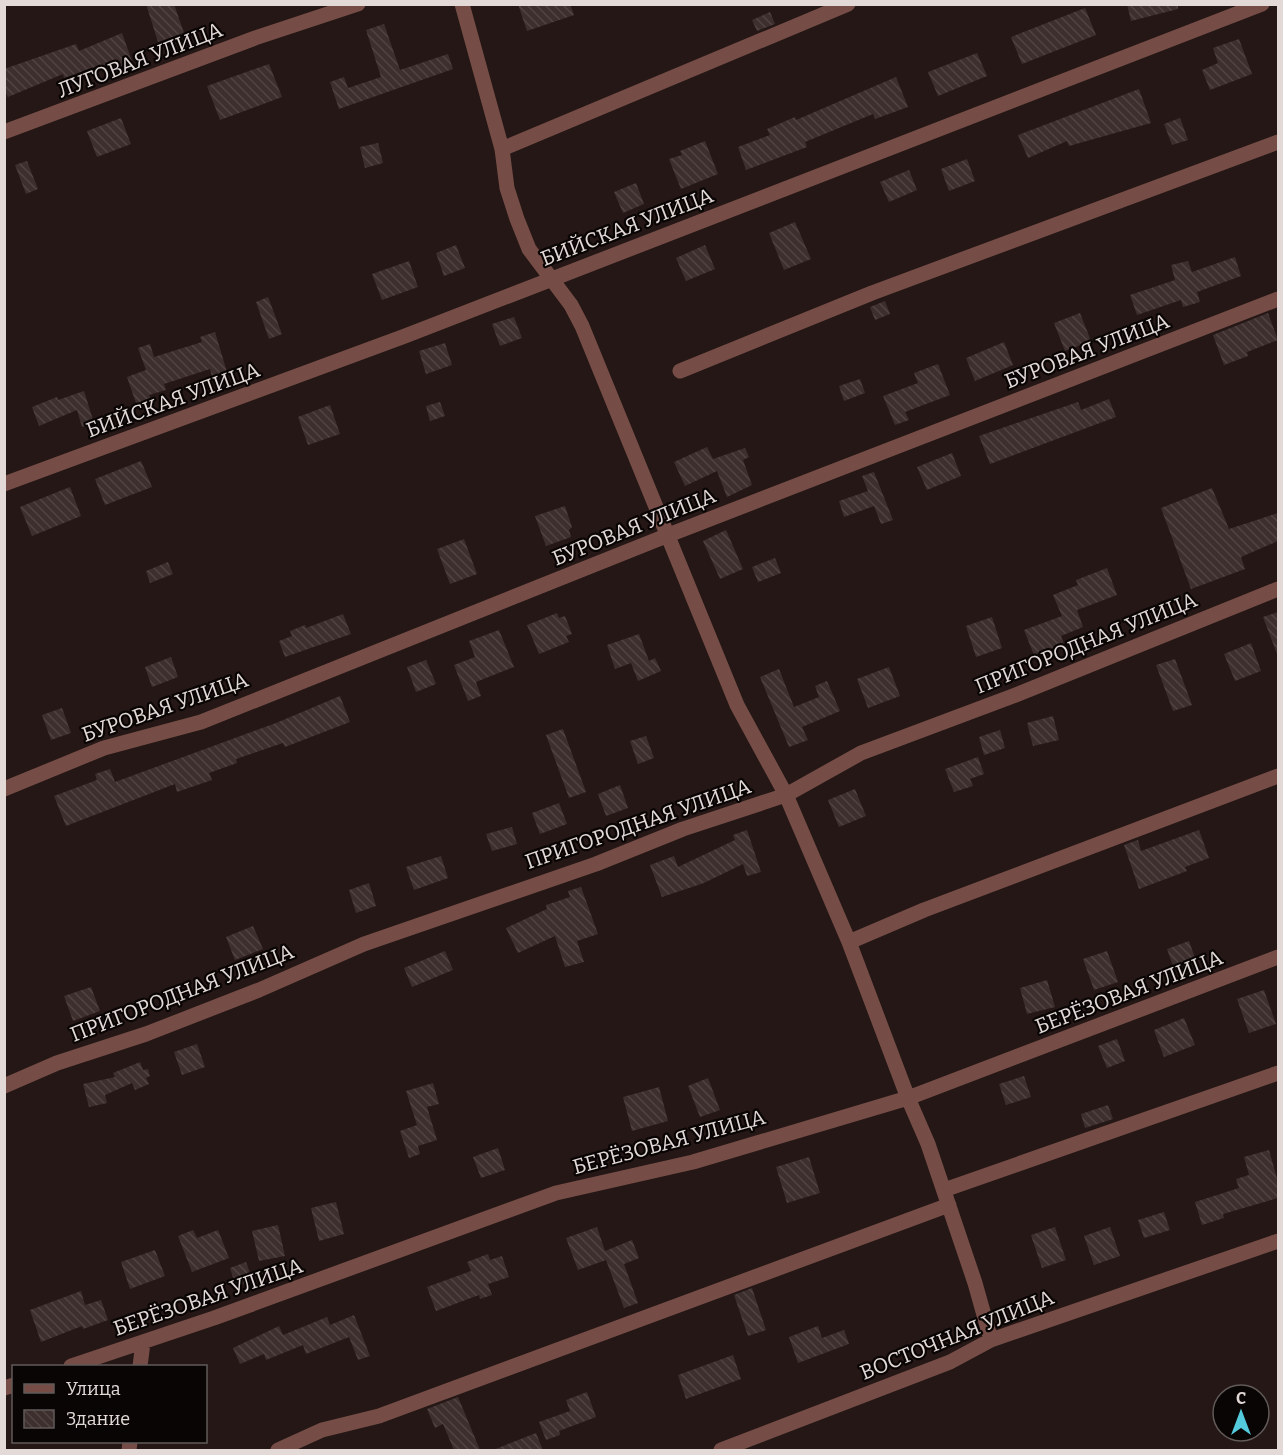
<svg xmlns="http://www.w3.org/2000/svg" width="1283" height="1455" viewBox="0 0 1283 1455" font-family="Bitter,serif">
  <style>
    .building { fill: url(#building-back-hatch) }
    .lines { fill: none; stroke-linecap: round; stroke-linejoin: round }
    .minor { stroke: #764d46; stroke-width: 15 }
    .labels { text-anchor: middle; stroke-width: 4.5; stroke-linejoin: round; paint-order: stroke }
    .street-label { font-size: 21px; fill: #e3dad8; stroke: #090504 }
  </style>
  <defs>
    <pattern id="building-back-hatch" width="6" height="6" patternUnits="userSpaceOnUse" patternTransform="scale(1.5)"><rect width="6" height="6" fill="#3d2f2d"/><path d="M-1 5l2 2M0 0l6 6M5-1l2 2" fill="none" stroke="#504341"/></pattern>
  </defs>
  <rect width="100%" height="100%" fill="#241715"/>
  <path class="building" d="M146,4H174L184,33L158,42Z
    M518,4H570L574,15L527,31Z
    M1127,4H1178V9L1131,21Z
    M1085,8L1096,35L1022,64L1011,37Z
    M770,12L775,24L757,31L752,20Z
    M384,24L400,70L448,54L453,69L339,109L330,82L344,77L348,88L381,77L366,30Z
    M122,33L132,61L104,74L100,65L64,78L63,74L8,97L4,90V69L76,44L79,51Z
    M1239,39L1252,74L1210,90L1202,70L1218,63L1213,48Z
    M977,53L987,76L938,96L928,72Z
    M269,64L282,97L220,120L207,86Z
    M896,77L908,107L875,119L873,114L805,142L807,147L746,170L738,147L770,135L767,129L795,117L796,120Z
    M1139,89L1151,123L1069,146L1067,141L1028,158L1018,135Z
    M121,118L131,144L97,157L87,131Z
    M1180,118L1188,140L1172,145L1164,124Z
    M705,141L718,174L681,189L669,159L682,155L680,151Z
    M378,143L383,163L365,168L360,147Z
    M967,159L975,181L949,191L941,169Z
    M27,161L38,189L26,194L15,165Z
    M909,170L917,190L889,202L880,182Z
    M636,183L644,204L623,213L614,192Z
    M795,222L811,259L784,270L769,233Z
    M456,245L465,268L444,276L436,253Z
    M705,245L715,269L686,281L676,258Z
    M1235,257L1241,276L1197,292L1200,302L1183,307L1181,300L1137,315L1130,295L1175,280L1171,265L1188,261L1192,272Z
    M409,261L418,287L382,300L372,274Z
    M268,297L282,334L269,339L256,302Z
    M885,301L890,314L875,320L870,307Z
    M1080,313L1091,341L1065,351L1054,323Z
    M1268,313L1278,340L1247,352L1248,356L1224,365L1213,335Z
    M514,317L522,338L500,346L492,324Z
    M215,332L227,372L212,377L210,369L164,384L166,390L149,395L152,401L137,406L127,377L146,370L138,348L150,344L154,357L202,342L200,337Z
    M1004,342L1013,365L975,381L966,358Z
    M445,343L452,365L426,374L419,351Z
    M938,364L950,395L905,412L909,420L895,425L883,396L918,383L914,373Z
    M860,379L865,393L844,401L839,386Z
    M84,391L94,423L82,427L77,410L39,426L32,407L57,397L58,400Z
    M1109,399L1116,417L990,464L979,436L1078,402L1081,410Z
    M440,402L445,416L430,421L426,406Z
    M330,405L340,434L308,445L298,417Z
    M707,447L713,459L745,448L749,457L743,460L752,485L727,497L717,471L685,486L674,462Z
    M952,453L961,476L927,490L917,467Z
    M141,461L152,487L105,505L95,479Z
    M874,472L893,520L881,524L874,506L844,517L839,501L868,491L862,476Z
    M70,487L81,516L32,536L20,507Z
    M1212,488L1229,529L1278,513V541L1241,557L1245,569L1191,589L1161,508Z
    M565,506L572,527L569,530L571,537L546,546L535,516Z
    M726,530L743,569L720,579L703,541Z
    M464,539L477,574L450,584L437,549Z
    M775,558L781,573L758,582L752,567Z
    M168,562L173,574L150,583L146,571Z
    M1107,568L1117,595L1077,610L1083,627L1061,636L1064,644L1034,655L1024,630L1062,616L1053,595L1078,585L1076,580Z
    M1278,612V653L1277,654L1263,617Z
    M557,613L559,618L565,616L572,634L566,636L569,642L539,654L527,625Z
    M343,614L351,634L285,657L279,641L292,636L290,631L305,625L306,628Z
    M992,617L1002,648L976,657L966,626Z
    M499,630L514,667L476,682L481,696L468,701L454,665L475,657L469,641Z
    M639,634L649,661L655,658L661,671L638,681L631,663L615,669L607,645Z
    M1251,643L1261,671L1235,681L1224,654Z
    M171,657L178,677L152,687L145,667Z
    M1175,659L1192,705L1173,711L1156,665Z
    M426,660L436,684L416,692L407,667Z
    M889,667L900,696L868,708L857,679Z
    M779,669L794,707L819,697L815,686L827,681L840,711L802,727L808,740L789,747L760,677Z
    M340,696L350,722L285,747L283,743L236,759L237,763L209,773L212,780L177,792L175,784L66,826L54,796L97,780L95,774L110,769L115,782L276,723Z
    M62,708L71,733L51,740L42,715Z
    M1053,716L1059,740L1033,746L1027,723Z
    M563,729L586,792L569,798L546,735Z
    M1000,730L1005,748L984,755L979,737Z
    M646,736L654,758L638,764L630,741Z
    M978,757L984,774L970,779L973,786L954,792L945,769Z
    M620,785L628,808L606,816L598,794Z
    M855,789L866,816L839,827L828,800Z
    M559,803L567,824L540,834L532,813Z
    M512,827L517,844L492,851L486,834Z
    M747,830L761,872L747,876L743,864L704,883L662,897L650,865L674,856L678,867L735,840L733,835Z
    M1199,830L1209,858L1185,867L1187,871L1139,889L1124,845L1138,840L1141,851Z
    M441,856L448,878L414,890L406,867Z
    M369,883L376,906L356,913L349,890Z
    M581,887L598,934L577,941L584,962L565,967L555,936L518,953L506,928L547,909L546,905L570,897L568,891Z
    M253,926L263,949L235,960L226,937Z
    M1189,941L1195,958L1173,966L1167,949Z
    M445,951L453,970L412,987L404,968Z
    M1107,951L1118,982L1094,990L1083,959Z
    M1047,980L1055,1007L1027,1014L1020,988Z
    M91,987L100,1011L73,1021L64,996Z
    M1264,990L1276,1024L1249,1033L1237,999Z
    M1184,1018L1195,1045L1164,1057L1154,1030Z
    M1117,1039L1125,1061L1107,1068L1098,1046Z
    M197,1044L205,1067L182,1075L174,1052Z
    M140,1062L143,1070L148,1069L150,1076L146,1078L149,1084L135,1090L132,1083L105,1095L107,1103L89,1107L83,1084L115,1077L113,1073Z
    M1024,1076L1031,1097L1006,1105L999,1084Z
    M708,1078L720,1110L700,1117L688,1086Z
    M433,1083L439,1104L427,1107L437,1140L418,1146L420,1154L409,1158L400,1131L417,1125L406,1091Z
    M659,1087L668,1121L632,1131L623,1097Z
    M1108,1105L1113,1119L1085,1128L1081,1114Z
    M498,1148L505,1170L481,1178L473,1157Z
    M1269,1150L1278,1182V1198L1223,1214L1224,1218L1202,1225L1195,1202L1239,1188L1236,1179L1249,1175L1244,1157Z
    M809,1157L820,1193L787,1203L776,1167Z
    M336,1202L344,1234L319,1241L311,1208Z
    M1164,1212L1170,1230L1144,1238L1138,1220Z
    M278,1225L285,1256L259,1261L252,1231Z
    M597,1227L605,1251L632,1240L639,1258L624,1264L638,1303L624,1308L606,1260L578,1270L566,1238Z
    M1055,1227L1066,1260L1042,1268L1031,1235Z
    M1110,1227L1120,1256L1094,1265L1084,1236Z
    M193,1230L197,1238L218,1230L229,1258L192,1272L178,1236Z
    M155,1250L165,1276L130,1289L121,1262Z
    M488,1254L490,1260L502,1256L509,1277L488,1284L492,1295L480,1299L479,1295L436,1311L427,1287L471,1271L467,1262Z
    M246,1262L253,1281L236,1287L230,1268Z
    M752,1288L766,1330L748,1336L734,1295Z
    M81,1291L85,1305L101,1300L108,1320L83,1329L82,1326L41,1342L30,1310Z
    M354,1315L370,1356L358,1360L349,1337L306,1354L303,1345L266,1360L264,1354L240,1364L233,1348L279,1326L283,1335L327,1317L330,1325Z
    M818,1326L822,1338L844,1330L849,1344L798,1363L789,1337Z
    M733,1355L741,1379L686,1399L678,1375Z
    M587,1392L596,1417L559,1431L560,1435L546,1440L539,1422L570,1411L566,1400Z
    M458,1397L480,1450H454L443,1424L435,1428L427,1409Z
    M536,1433L543,1450H493Z"/>
  <g class="lines">
    <path class="minor" d="M462,4L502,149L507,188L517,219L529,249L571,305L582,326L737,705L786,795L849,942L908,1098L928,1144L975,1283L991,1340
      M4,132L255,38L358,4
      M502,149L848,4
      M680,371L872,293L1278,142
      M4,484L405,336L1262,4
      M4,789L104,748L201,722L666,536L1278,299
      M849,942L924,910L1278,776
      M4,1086L57,1063L146,1034L259,990L364,944L596,864L683,829L786,795L861,753L1013,696L1278,589
      M944,1190L1278,1073
      M71,1366L214,1318L556,1193L693,1162L908,1098L1278,957
      M140,1366L143,1343
      M4,1388L14,1385
      M129,1450L130,1442
      M278,1450L322,1430L379,1416L949,1205
      M721,1450L950,1362L991,1340L1278,1241"/>
  </g>
  <g class="labels">
    <g class="street-label">
      <text transform="translate(140 60) rotate(-21)" y="7">ЛУГОВАЯ УЛИЦА</text>
      <text transform="translate(627 227) rotate(-21)" y="7">БИЙСКАЯ УЛИЦА</text>
      <text transform="translate(1087 351) rotate(-21)" y="7">БУРОВАЯ УЛИЦА</text>
      <text transform="translate(173 400) rotate(-20)" y="7">БИЙСКАЯ УЛИЦА</text>
      <text transform="translate(634 527) rotate(-22)" y="7">БУРОВАЯ УЛИЦА</text>
      <text transform="translate(1086 643) rotate(-22)" y="7">ПРИГОРОДНАЯ УЛИЦА</text>
      <text transform="translate(165 707) rotate(-19)" y="7">БУРОВАЯ УЛИЦА</text>
      <text transform="translate(638 824) rotate(-19)" y="7">ПРИГОРОДНАЯ УЛИЦА</text>
      <text transform="translate(1129 992) rotate(-21)" y="7">БЕРЁЗОВАЯ УЛИЦА</text>
      <text transform="translate(182 993) rotate(-21)" y="7">ПРИГОРОДНАЯ УЛИЦА</text>
      <text transform="translate(669 1142) rotate(-15)" y="7">БЕРЁЗОВАЯ УЛИЦА</text>
      <text transform="translate(208 1297) rotate(-19)" y="7">БЕРЁЗОВАЯ УЛИЦА</text>
      <text transform="translate(957 1335) rotate(-22)" y="7">ВОСТОЧНАЯ УЛИЦА</text>
    </g>
  </g>
  <rect width="1283" height="1455" fill="none" stroke="#e3dad8" stroke-width="12"/>
  <rect x="12" y="1365" width="195" height="78" fill="#090504" stroke="#605a59" stroke-width="1.5"/>
  <rect x="24" y="1384" width="30" height="9" fill="#764d46" stroke="#605a59" stroke-width="1.5"/>
  <text x="66" y="1395" font-size="18" fill="#e3dad8">Улица</text>
  <rect x="24" y="1410" width="30" height="18" fill="url(#building-back-hatch)" stroke="#605a59" stroke-width="1.5"/>
  <text x="66" y="1425" font-size="18" fill="#e3dad8">Здание</text>
  <g transform="translate(1241 1413)"><circle r="28" fill="#090504" stroke="#605a59" stroke-width="1.5"/>
  <path d="M0-4.5L10 22L0 15L-10 22Z" fill="#54cadd"/>
  <text y="-9" font-size="16" font-weight="bold" text-anchor="middle" fill="#e3dad8">С</text>
  </g>
</svg>
